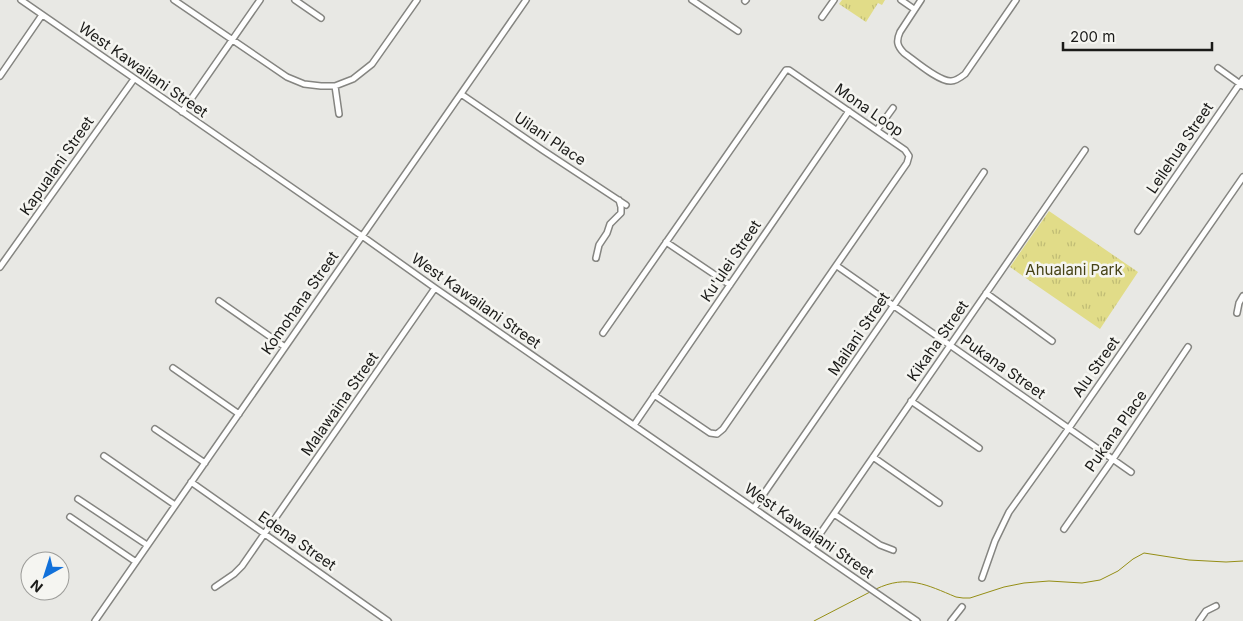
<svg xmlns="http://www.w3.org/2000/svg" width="1243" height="621" viewBox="0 0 1243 621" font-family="Inter,sans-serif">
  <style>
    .grass { fill: url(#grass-tufts) }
    .pitch { fill: #e1dc88 }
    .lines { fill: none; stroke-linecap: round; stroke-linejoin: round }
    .stream { stroke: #958e15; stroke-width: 1 }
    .minor-casing { stroke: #858581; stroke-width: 8 }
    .minor { stroke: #fff; stroke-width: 5 }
    .labels { text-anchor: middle; stroke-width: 5; stroke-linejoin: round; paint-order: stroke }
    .street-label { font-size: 15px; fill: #1a1a18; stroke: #f5f5f1 }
    .park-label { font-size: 15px; fill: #464316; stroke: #f5f5f1 }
  </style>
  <defs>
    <pattern id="grass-tufts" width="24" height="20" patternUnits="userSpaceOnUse" patternTransform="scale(1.25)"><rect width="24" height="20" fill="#e1dc88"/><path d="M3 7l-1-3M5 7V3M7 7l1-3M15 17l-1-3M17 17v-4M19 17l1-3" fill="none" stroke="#c0bc75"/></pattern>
  </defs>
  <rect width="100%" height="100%" fill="#e8e8e4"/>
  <path class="grass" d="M842,0H885L882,5L878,3L866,22L839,4Z
    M1049,211L1138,272L1100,329L1010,267Z"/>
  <path class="pitch" d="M1080,246H1084L1099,256L1087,273L1069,261Z
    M1031,251L1042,259L1030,276L1018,268Z"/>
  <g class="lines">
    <path class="stream" d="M876,589C907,574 927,585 956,597L963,598H970L1004,587L1024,583L1049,581L1082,583L1100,580L1118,571L1133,559L1144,553L1189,560L1226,562L1243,561
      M814,621L870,592"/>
    <defs>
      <path id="minor" d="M21,0L362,236L435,288L917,621
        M174,0L287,77L304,84L321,86H335L353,79L372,64L417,0
        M295,0L321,18
        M692,0L738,31
        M901,0L914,9
        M921,0L900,32C896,41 897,46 904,53C914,60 939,82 951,81C956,81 960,78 965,74L1016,0
        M745,1L746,0
        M822,17L834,0
        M1218,68L1243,86
        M0,76L42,15
        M335,86L339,114
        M461,94L544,151L626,205
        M182,112L260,0
        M877,130L893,108
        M1138,231L1243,79
        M666,242L730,285
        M596,258L599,245L607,233L610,224L621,213V207L619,200
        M837,266L1131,472
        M0,267L134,79
        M986,293L1052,341
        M219,301L285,347
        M1237,313L1239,303L1243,296
        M603,333L786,70H789L905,150L909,156L907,163L723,429L717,434L710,433L654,395
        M173,368L239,414
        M911,401L979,448
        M634,425L849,111
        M155,429L205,463
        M104,456L175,505
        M873,457L939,503
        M191,482L388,621
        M78,499L147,545
        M754,508L894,305L984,172
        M834,514L880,545L893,550
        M70,517L136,562
        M1064,529L1113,459L1188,347
        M811,547L1085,150
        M982,578L995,541L1009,512L1069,428L1243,177
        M215,587L234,574L242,566L435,288
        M95,621L526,0
        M951,621L962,607
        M1199,621L1206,611L1216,606"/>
    </defs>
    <use href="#minor" class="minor-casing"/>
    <use href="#minor" class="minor"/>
  </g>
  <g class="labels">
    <g class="street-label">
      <text transform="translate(143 70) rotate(35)" y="5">West Kawailani Street</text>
      <text transform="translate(869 110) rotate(35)" y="5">Mona Loop</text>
      <text transform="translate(550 139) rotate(34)" y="5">Uilani Place</text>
      <text transform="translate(1180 148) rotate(-56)" y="5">Leilehua Street</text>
      <text transform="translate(57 166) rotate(-55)" y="5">Kapualani Street</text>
      <text transform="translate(731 261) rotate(-56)" y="5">Ku'ulei Street</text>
      <text transform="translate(476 301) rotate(35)" y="5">West Kawailani Street</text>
      <text transform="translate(300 303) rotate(-55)" y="5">Komohana Street</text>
      <text transform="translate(859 334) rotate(-56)" y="5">Mailani Street</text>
      <text transform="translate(938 341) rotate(-55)" y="5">Kikaha Street</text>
      <text transform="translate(1003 367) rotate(35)" y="5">Pukana Street</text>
      <text transform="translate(1096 367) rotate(-55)" y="5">Alu Street</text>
      <text transform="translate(340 404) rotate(-55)" y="5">Malawaina Street</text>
      <text transform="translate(1116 431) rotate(-55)" y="5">Pukana Place</text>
      <text transform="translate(809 531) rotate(35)" y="5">West Kawailani Street</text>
      <text transform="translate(297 541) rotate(35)" y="5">Edena Street</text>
    </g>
    <g class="park-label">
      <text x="1074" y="275">Ahualani Park</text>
    </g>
  </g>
  <g transform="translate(45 576) rotate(219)"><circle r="24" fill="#f5f5f1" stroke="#9d9d9a"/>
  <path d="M0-4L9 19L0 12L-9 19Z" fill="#1271da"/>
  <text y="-8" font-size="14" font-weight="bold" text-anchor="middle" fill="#1a1a18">N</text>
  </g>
  <path d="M1063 42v8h149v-8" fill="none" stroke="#1a1a18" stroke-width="2.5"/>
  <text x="1070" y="42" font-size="15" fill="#1a1a18" stroke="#f5f5f1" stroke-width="4" paint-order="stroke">200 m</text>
</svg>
